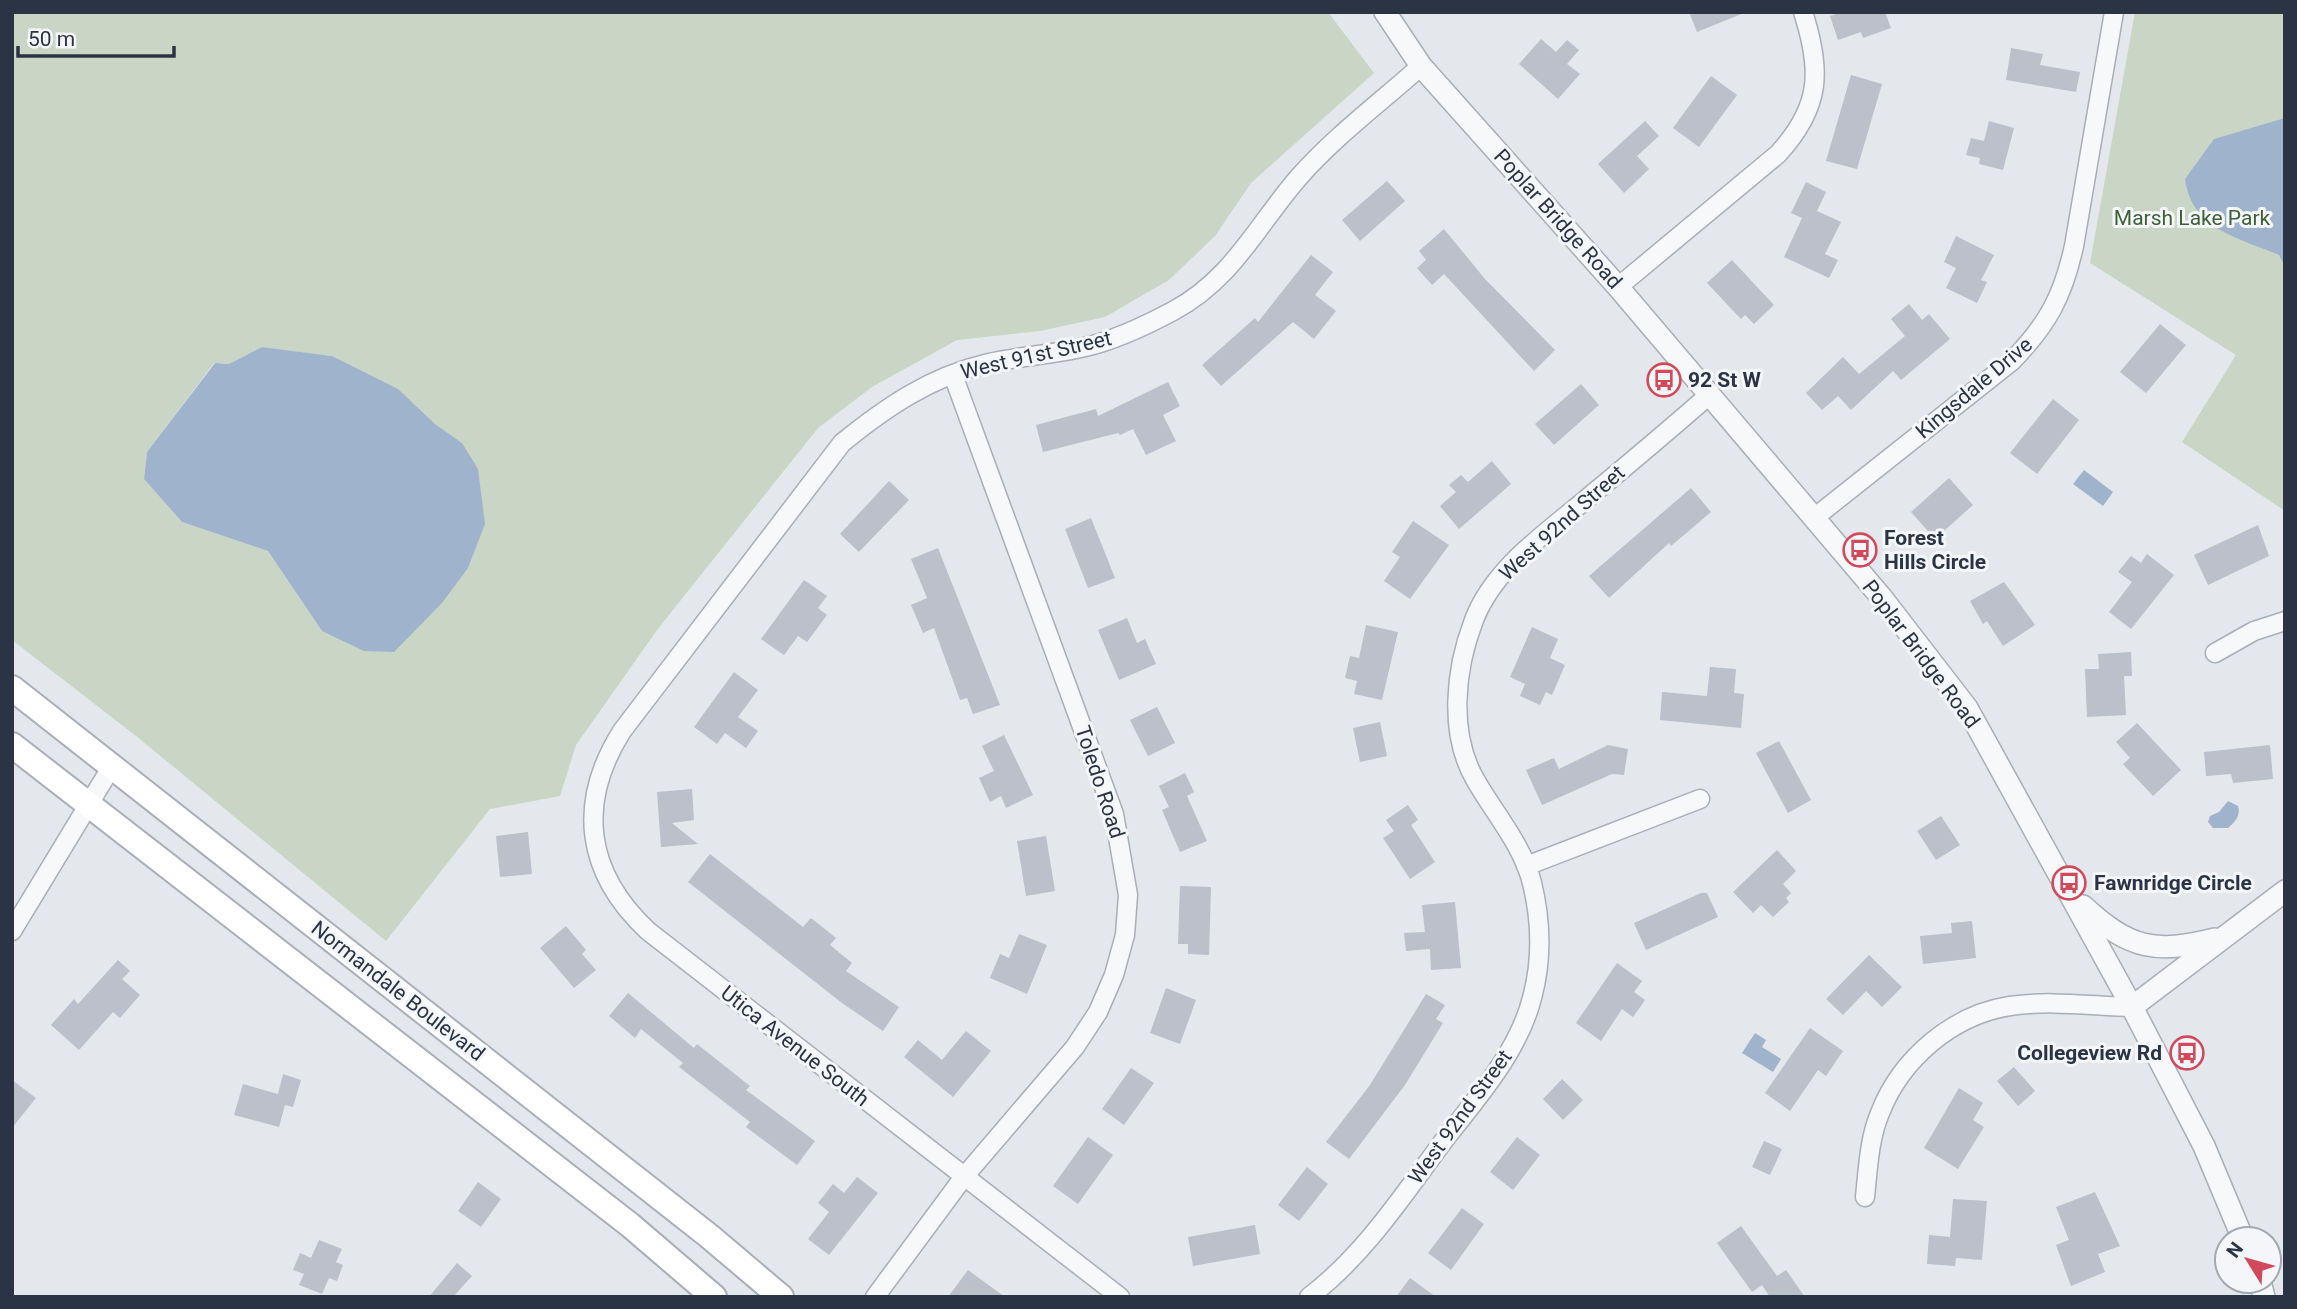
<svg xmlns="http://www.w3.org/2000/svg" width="2297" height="1309" viewBox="0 0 2297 1309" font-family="Roboto,sans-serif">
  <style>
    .green { fill: #c9d6c5; fill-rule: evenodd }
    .water { fill: #9fb4cc }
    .building { fill: #bbc0ca }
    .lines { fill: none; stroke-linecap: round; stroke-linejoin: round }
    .minor-casing { stroke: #a9aeb7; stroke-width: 21 }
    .tertiary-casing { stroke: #a9aeb7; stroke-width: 24 }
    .secondary-casing { stroke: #a9aeb7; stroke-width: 28 }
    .minor { stroke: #f7f8fa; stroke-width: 18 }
    .tertiary { stroke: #f7f8fa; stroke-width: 21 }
    .secondary { stroke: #fff; stroke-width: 24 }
    .labels { text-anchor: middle; stroke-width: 6; stroke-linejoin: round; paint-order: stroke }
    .park-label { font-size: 21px; fill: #3f6138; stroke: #f4f6f9 }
    .street-label { font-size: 21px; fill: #2b3445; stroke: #f4f6f9 }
    .poi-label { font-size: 21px; font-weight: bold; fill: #2b3445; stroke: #f4f6f9; text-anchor: start }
  </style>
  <rect width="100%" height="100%" fill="#e4e7ec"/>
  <path class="green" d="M12,12H1328L1374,73L1251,183L1215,236L1169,280L1105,317L1040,331L957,340L872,387L818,428L657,630L576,745L560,796L490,809L386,941L136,736L12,640ZM262,347L332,356L462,443L322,631L268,551L182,522L144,479L147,452L214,363L229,364Z
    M2135,12H2285V511L2182,442L2236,355L2090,263Z"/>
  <path class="water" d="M2285,118V267L2279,255C2238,237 2192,230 2185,179L2214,139Z
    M262,347L332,356L398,389L435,424L462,443L478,469L485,524L468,568L442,603L394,652L364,651L322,631L268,551L182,522L144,479L147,452L215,363L229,364Z
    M2084,470L2113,492L2103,506L2073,484Z
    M2228,801L2238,806C2241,816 2235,822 2228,828H2213L2208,822L2210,816L2219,812Z
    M1755,1033L1766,1040L1762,1047L1781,1059L1773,1072L1742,1053Z"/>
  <path class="building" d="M1689,12H1744V13L1697,32Z
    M1841,12H1885L1891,28L1863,38L1861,32L1838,40L1830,16Z
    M1541,39L1556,52L1567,40L1579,50L1567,64L1580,74L1558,99L1519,64Z
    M2011,48L2043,54L2040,65L2080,72L2076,92L2006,80Z
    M1851,75L1882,84L1857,169L1826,161Z
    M1711,76L1737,95L1699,147L1673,128Z
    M1645,121L1659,136L1637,156L1649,169L1624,193L1598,164Z
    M1989,121L2014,128L2003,170L1979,164L1980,158L1966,155L1971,138L1984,141Z
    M1387,181L1405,201L1360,241L1342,220Z
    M1806,182L1826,192L1817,211L1841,222L1825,254L1838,260L1829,278L1784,257L1802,218L1791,213Z
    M1444,229L1485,279L1555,350L1534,371L1444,274L1432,285L1417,268L1426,260L1419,251Z
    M1956,236L1994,255L1981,280L1987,282L1977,303L1946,288L1956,268L1944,262Z
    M1311,255L1333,272L1315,295L1336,311L1314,339L1293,322L1221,386L1202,365L1255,318L1258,322Z
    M1732,260L1774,305L1754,324L1745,315L1741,319L1707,283Z
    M1909,304L1922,320L1929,314L1950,339L1901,380L1893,371L1851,410L1838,396L1822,410L1806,393L1843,357L1859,374L1905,336L1891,319Z
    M2160,324L2186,345L2146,393L2120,372Z
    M1168,382L1180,406L1163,415L1176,441L1146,455L1133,429L1120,435L1118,433L1043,452L1036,425L1096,409L1098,416Z
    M1581,384L1599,405L1554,445L1535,424Z
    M2053,399L2079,420L2037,474L2010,453Z
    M1492,461L1511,484L1459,529L1440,506L1456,492L1449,485L1461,475L1468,482Z
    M1949,478L1973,505L1935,539L1911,512Z
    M889,481L909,500L859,552L840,534Z
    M1691,488L1711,512L1671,546L1669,543L1609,598L1589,576Z
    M1091,518L1115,578L1088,588L1065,529Z
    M1413,521L1449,545L1410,599L1384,581L1400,557L1392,552Z
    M2258,525L2269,556L2208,585L2194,555Z
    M938,548L1000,705L973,714L967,698L960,700L934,628L923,633L911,605L927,598L911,559Z
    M2147,554L2174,575L2131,629L2109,612L2132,582L2118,572L2131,556L2141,563Z
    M804,580L827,596L818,608L827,615L807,642L798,636L784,655L761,639Z
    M2004,582L2035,625L2003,646L1987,621L1983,624L1970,601Z
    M1127,618L1137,643L1145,639L1156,664L1119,680L1098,630Z
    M1366,625L1398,632L1382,700L1354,694L1357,681L1345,678L1350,656L1359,658Z
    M1532,627L1558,639L1550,658L1565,665L1552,695L1546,692L1540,705L1520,696L1525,684L1510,677Z
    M2131,652L2132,676H2124L2126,715L2087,717L2085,669H2099L2098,654Z
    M1710,667L1736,669L1734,693L1744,694L1741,728L1660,720L1662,692L1707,696Z
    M734,672L758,690L738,717L758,731L746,748L725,733L717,744L694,727Z
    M1157,707L1175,743L1148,756L1130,720Z
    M1380,722L1387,756L1360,762L1353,728Z
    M2137,723L2181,770L2153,796L2123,764L2130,758L2116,742Z
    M1004,735L1033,795L1006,808L1001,796L990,802L979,778L994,771L982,746Z
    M1779,741L1811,800L1788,813L1756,753Z
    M1608,745L1628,749L1624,775L1612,774L1542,805L1526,770L1554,758L1559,769Z
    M2270,745L2273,779L2233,783L2231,774L2206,776L2204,752Z
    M1185,773L1194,792L1187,796L1207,841L1180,852L1162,810L1169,807L1159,786Z
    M692,789L694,820L672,823L698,844L661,847L657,792Z
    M1408,805L1418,820L1411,825L1435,862L1410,879L1383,838L1394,831L1386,820Z
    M1941,816L1960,845L1936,860L1917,831Z
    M528,832L532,874L500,877L496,836Z
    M1046,836L1055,891L1026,896L1017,841Z
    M1777,850L1796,871L1783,884L1791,893L1786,898L1789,902L1773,917L1761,905L1753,913L1733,892Z
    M710,854L803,927L811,918L836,938L830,945L852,963L846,971L899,1007L883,1031L842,1003L688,882Z
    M1180,886L1211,887L1209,955L1188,954V944H1178Z
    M1701,893H1707L1718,917L1646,950L1634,923Z
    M1455,902L1461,968L1431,970L1430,949L1406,951L1404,933L1425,932L1422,905Z
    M1972,921L1976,958L1923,964L1920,936L1952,933L1951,923Z
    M566,926L586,950L582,954L596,970L574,988L540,948Z
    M1019,934L1047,945L1027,994L990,978L1000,954L1009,958Z
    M1869,955L1902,987L1882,1007L1866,991L1843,1015L1826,999Z
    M118,960L130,971L122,979L140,995L120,1018L113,1012L79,1050L51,1025L74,999L78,1004Z
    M1617,963L1642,981L1634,992L1645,1000L1633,1017L1622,1009L1601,1041L1576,1023Z
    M1166,988L1196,1000L1180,1044L1150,1033Z
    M628,993L694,1048L697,1044L750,1086L746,1090L815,1141L797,1165L746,1127L750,1122L679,1067L683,1063L641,1029L635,1038L609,1016Z
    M1426,994L1445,1005L1436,1019L1443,1023L1405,1085L1349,1159L1326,1142L1370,1085Z
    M1810,1028L1843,1051L1826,1076L1818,1070L1790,1111L1765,1093Z
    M966,1031L991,1051L953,1097L904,1057L918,1040L942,1060Z
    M2014,1067L2035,1091L2018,1106L1997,1081Z
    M1131,1068L1154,1083L1124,1125L1102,1109Z
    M283,1074L301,1080L293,1107L285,1105L279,1127L234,1115L243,1084L278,1094Z
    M1562,1079L1583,1100L1563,1120L1543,1099Z
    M12,1080L36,1098L12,1128Z
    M1959,1088L1983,1103L1973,1120L1984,1127L1958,1169L1924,1148Z
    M1088,1137L1113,1155L1078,1204L1053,1186Z
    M1517,1137L1540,1155L1513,1190L1490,1172Z
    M1764,1141L1782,1149L1770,1175L1752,1167Z
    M1307,1167L1328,1184L1299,1221L1278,1205Z
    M857,1177L878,1193L829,1255L808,1239L829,1212L818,1203L833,1184L844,1193Z
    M478,1182L501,1199L481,1227L458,1211Z
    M2095,1192L2120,1246L2098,1254L2105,1272L2071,1286L2056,1245L2069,1240L2056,1207Z
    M1953,1199L1987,1201L1982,1260L1956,1258L1955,1266L1927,1264L1929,1235L1950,1237Z
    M1462,1208L1484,1224L1451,1270L1428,1253Z
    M1255,1225L1260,1254L1193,1266L1188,1237Z
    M1741,1226L1777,1276L1786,1270L1805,1297H1770L1762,1285L1752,1292L1717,1243Z
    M319,1240L342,1249L336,1262L343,1265L337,1281L329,1278L322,1294L299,1285L304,1274L293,1270L300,1253L311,1258Z
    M457,1263L472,1276L453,1297H429Z
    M968,1270L1005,1297H948Z
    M1410,1278L1436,1297H1396Z"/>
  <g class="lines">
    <defs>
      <path id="minor" d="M1618,287L1778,154C1821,107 1822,71 1803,12
        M1814,518L2012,361C2048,324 2063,296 2074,246L2114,12
        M2215,653L2254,631L2285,621
        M1526,866L1700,799
        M12,931L112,766
        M1865,1197C1868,1169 1869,1139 1880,1113C1901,1059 1952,1015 2010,1006C2049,1000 2092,1006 2132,1007
        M875,1297L963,1178L1075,1047L1098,1012L1114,975L1125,935L1128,895L1114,814L953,375
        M1120,1297L648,931C586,873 576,804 622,731L842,443C885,408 930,377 985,364C1018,356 1052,355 1085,347C1116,340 1145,326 1173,311C1233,279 1257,225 1299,177C1335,136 1381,102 1421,66
        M1309,1297C1364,1255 1401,1198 1442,1143C1476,1099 1518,1053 1532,998C1542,961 1541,920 1532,883C1523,846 1495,814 1476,781C1448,734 1455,669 1474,620C1494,567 1548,532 1590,496C1630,463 1669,430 1708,396"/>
      <path id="tertiary" d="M1385,12L1421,66L1618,287L1882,598L1967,708L2132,1007L2204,1146L2243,1239
        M2083,906C2129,949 2155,954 2215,939
        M2132,1007L2285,891
        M2260,1281L2264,1297"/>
      <path id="secondary" d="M12,688L709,1236L781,1297
        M12,745L630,1225L714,1297"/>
    </defs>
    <use href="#minor" class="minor-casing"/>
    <use href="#tertiary" class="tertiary-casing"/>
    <use href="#secondary" class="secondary-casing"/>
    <use href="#minor" class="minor"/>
    <use href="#tertiary" class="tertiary"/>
    <use href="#secondary" class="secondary"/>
  </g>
  <defs>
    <symbol id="bus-ring" viewBox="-11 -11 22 22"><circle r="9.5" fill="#f4f6f9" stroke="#d1495b" stroke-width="1.5"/><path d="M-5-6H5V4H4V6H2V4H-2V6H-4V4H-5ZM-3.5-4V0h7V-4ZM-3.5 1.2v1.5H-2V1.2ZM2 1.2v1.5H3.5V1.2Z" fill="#d1495b"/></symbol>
  </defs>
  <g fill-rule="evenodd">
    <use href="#bus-ring" x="1645" y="361" width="38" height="38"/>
    <use href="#bus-ring" x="1841" y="531" width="38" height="38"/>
    <use href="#bus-ring" x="2050" y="864" width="38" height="38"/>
    <use href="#bus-ring" x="2168" y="1034" width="38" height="38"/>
  </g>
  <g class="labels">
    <g class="park-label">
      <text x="2192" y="225">Marsh Lake Park</text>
    </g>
    <g class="street-label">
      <text transform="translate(1558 219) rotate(48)" y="7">Poplar Bridge Road</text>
      <text transform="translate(1036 355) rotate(-13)" y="7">West 91st Street</text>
      <text transform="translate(1974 388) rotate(-40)" y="7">Kingsdale Drive</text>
      <text transform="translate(1562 523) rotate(-42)" y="7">West 92nd Street</text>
      <text transform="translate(1921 654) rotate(53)" y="7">Poplar Bridge Road</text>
      <text transform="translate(1100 782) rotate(72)" y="7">Toledo Road</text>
      <text transform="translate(398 991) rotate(38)" y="7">Normandale Boulevard</text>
      <text transform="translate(795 1046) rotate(38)" y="7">Utica Avenue South</text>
      <text transform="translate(1460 1117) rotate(-54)" y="7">West 92nd Street</text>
    </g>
    <g class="poi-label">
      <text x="1688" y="387">92 St W</text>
      <text x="1884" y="545">Forest<tspan x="1884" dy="24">Hills Circle</tspan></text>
      <text x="2094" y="890">Fawnridge Circle</text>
      <text x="2162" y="1060" text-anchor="end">Collegeview Rd</text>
    </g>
  </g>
  <rect width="2297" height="1309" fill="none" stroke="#2b3445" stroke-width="28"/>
  <g transform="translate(2248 1260) rotate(307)"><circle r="33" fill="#f4f6f9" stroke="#a4a8b1" stroke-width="2"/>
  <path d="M0-5L12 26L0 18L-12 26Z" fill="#d1495b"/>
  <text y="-10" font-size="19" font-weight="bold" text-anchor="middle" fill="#2b3445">N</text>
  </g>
  <path d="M18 46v10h156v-10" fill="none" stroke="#2b3445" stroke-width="3.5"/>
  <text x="28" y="46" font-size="21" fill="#2b3445" stroke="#f4f6f9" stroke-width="5" paint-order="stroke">50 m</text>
</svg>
